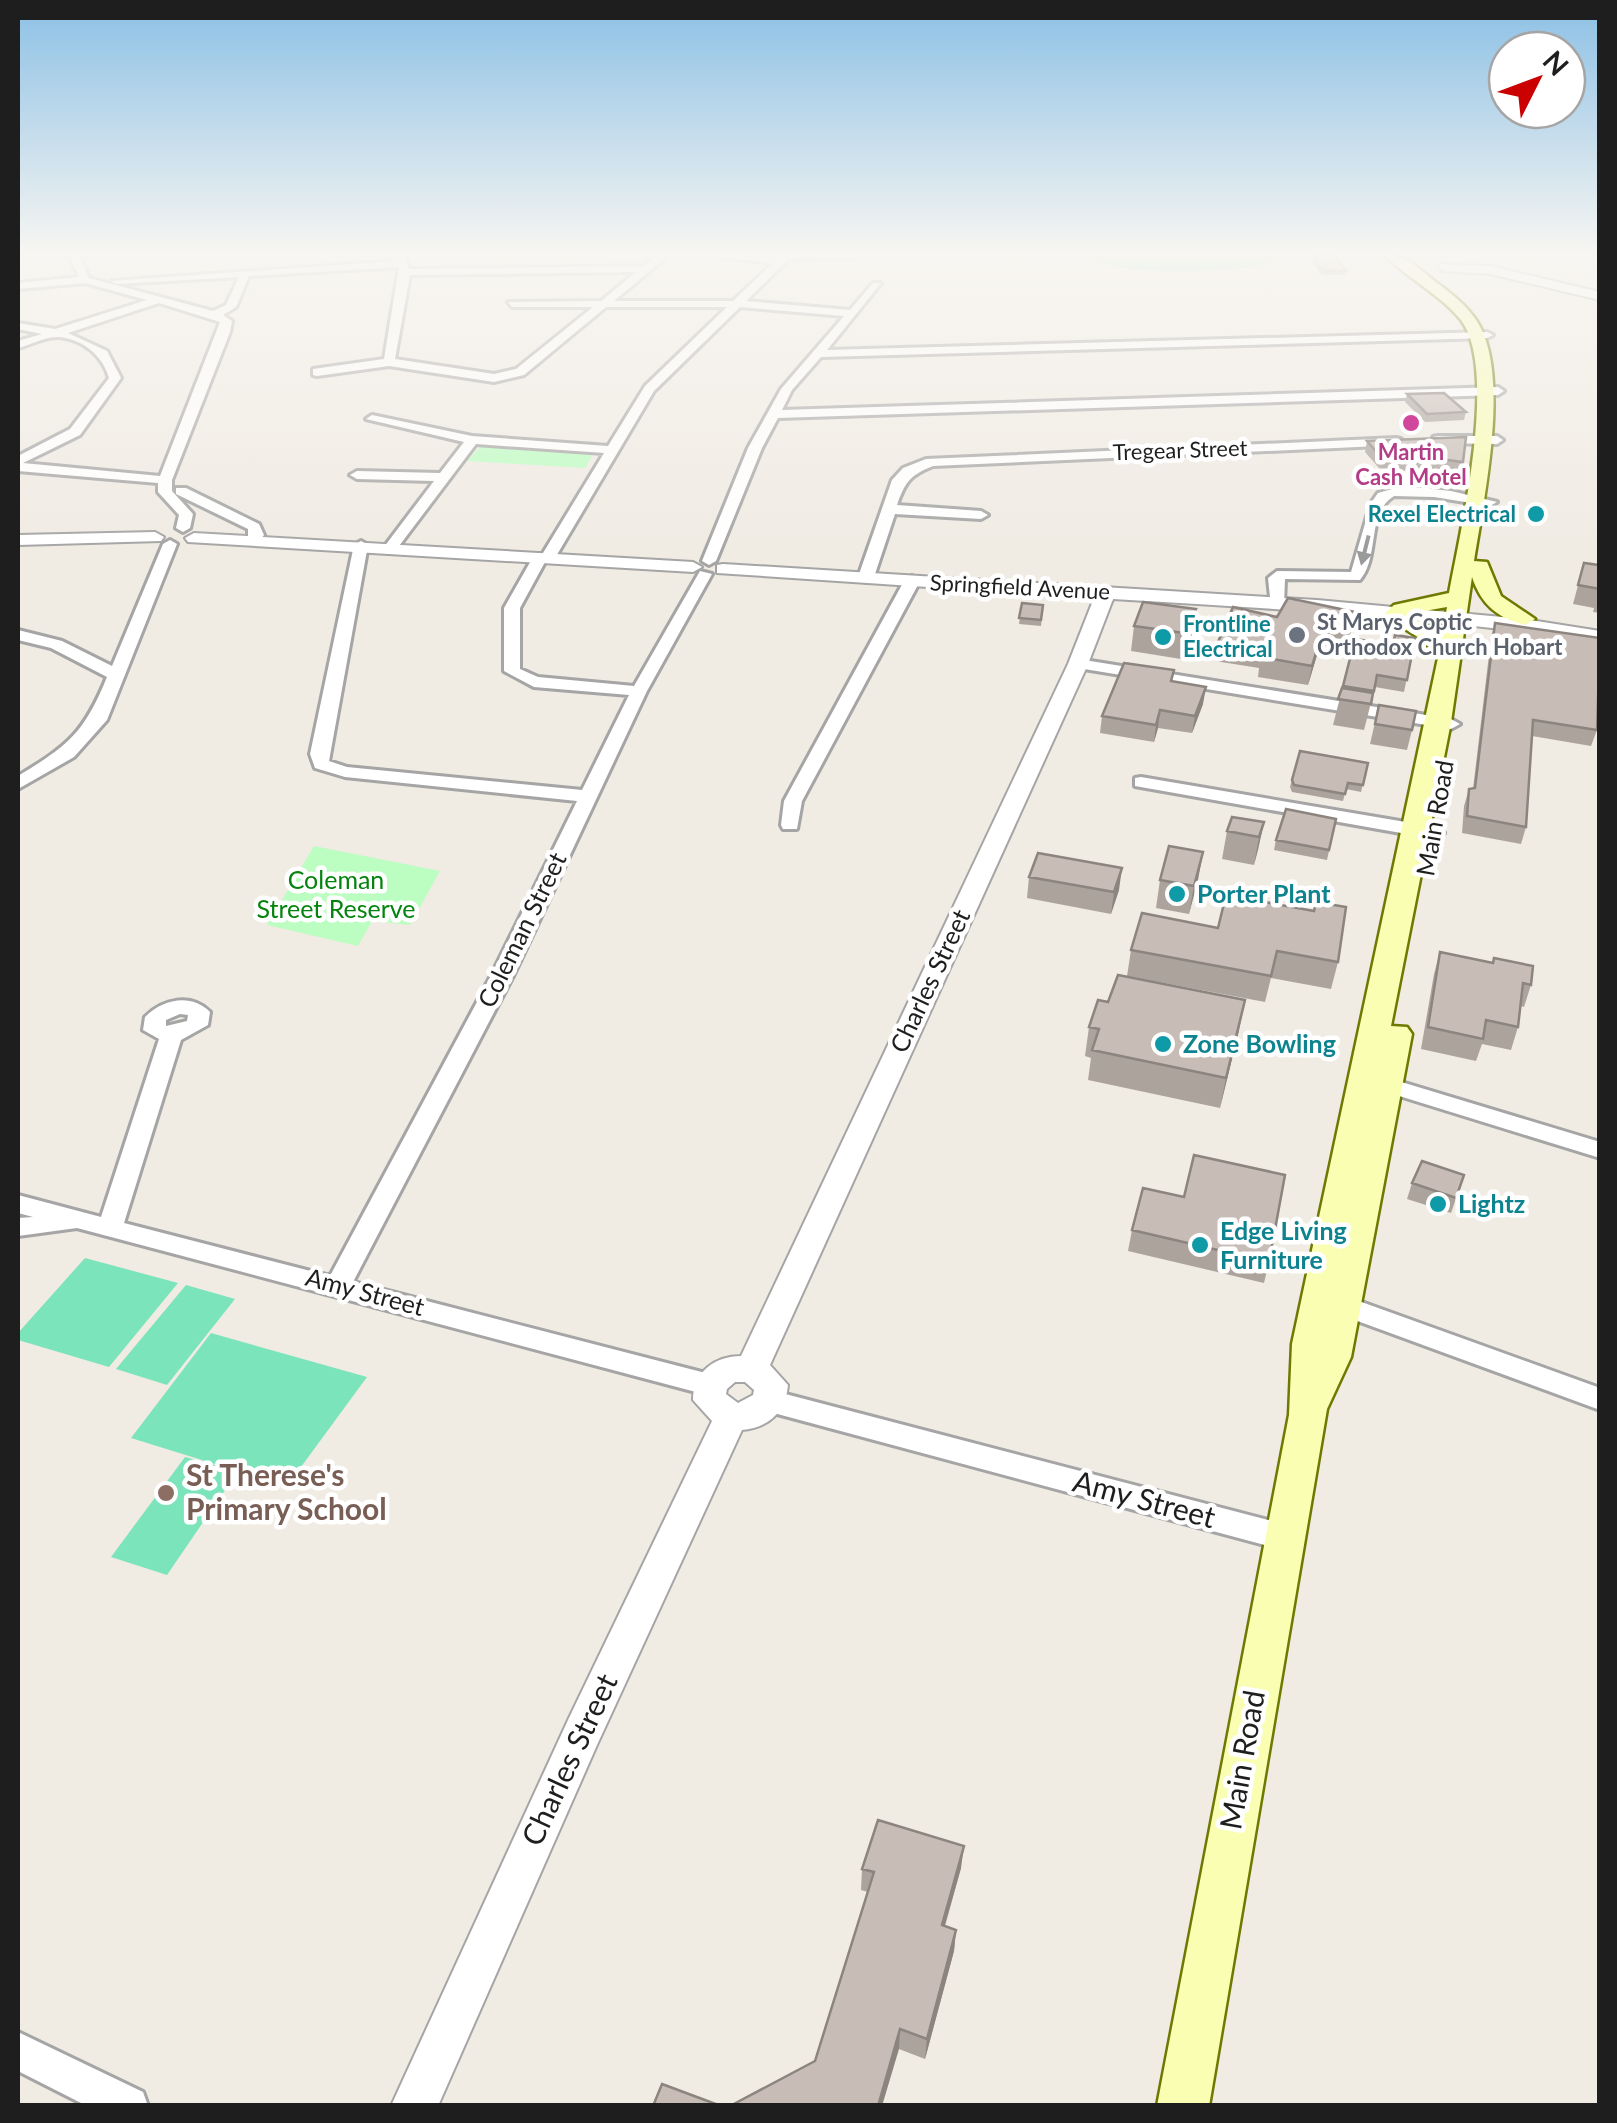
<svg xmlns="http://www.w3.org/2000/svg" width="1617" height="2123" viewBox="0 0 1617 2123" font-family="Lato,sans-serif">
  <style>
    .park { fill: #bcfdc1 }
    .pitch { fill: #7be4bb }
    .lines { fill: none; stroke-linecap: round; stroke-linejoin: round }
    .minor-casing { stroke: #a5a5a5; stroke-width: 6 }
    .tertiary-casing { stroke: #a5a5a5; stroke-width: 4 }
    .secondary-casing { stroke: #6d7900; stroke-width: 5 }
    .minor { fill: #fff; fill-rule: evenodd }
    .tertiary { fill: #fff; fill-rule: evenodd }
    .secondary { fill: #fafeb3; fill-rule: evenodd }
    .wall { fill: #aca39d }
    .shaded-wall { fill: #8c847f }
    .building { fill: #c8bdb6; stroke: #8c847f; stroke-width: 2.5 }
    .oneway { fill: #9a9a9a }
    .hotel-dot { fill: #d1479c; stroke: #fff; stroke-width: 4 }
    .culture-dot { fill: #0f9aa8; stroke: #fff; stroke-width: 4 }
    .worship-dot { fill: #6b7280; stroke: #fff; stroke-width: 4 }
    .education-dot { fill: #8d6e63; stroke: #fff; stroke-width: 4 }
    .labels { text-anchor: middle; stroke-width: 9; stroke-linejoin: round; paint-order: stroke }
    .far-street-label { font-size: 22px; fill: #1e1e1e; stroke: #fff }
    .far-hotel-label { font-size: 22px; font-weight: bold; fill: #b23c85; stroke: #fff }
    .far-culture-label { font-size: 22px; font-weight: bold; fill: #0d838f; stroke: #fff; text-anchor: end }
    .far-worship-label { font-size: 22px; font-weight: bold; fill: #5b616d; stroke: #fff; text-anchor: start }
    .street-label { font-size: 25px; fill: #1e1e1e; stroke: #fff }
    .park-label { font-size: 25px; fill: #04840e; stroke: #fff }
    .culture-label { font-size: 25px; font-weight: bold; fill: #0d838f; stroke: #fff; text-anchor: start }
    .near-education-label { font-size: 30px; font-weight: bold; fill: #785e54; stroke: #fff; text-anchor: start }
    .near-street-label { font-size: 30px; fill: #1e1e1e; stroke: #fff }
  </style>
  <rect width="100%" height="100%" fill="#f0ebe3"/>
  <path class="park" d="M482,445L563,449L592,456L585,468L467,461Z
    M314,846L440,871L410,925L372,921L358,946L267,925Z"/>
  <path class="pitch" d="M1272,255L1273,260L1268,264C1235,272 1114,278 1089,256Z
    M85,1258L178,1283L109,1367L18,1340V1333Z
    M186,1285L235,1299L167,1385L116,1369Z
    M211,1333L367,1377L287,1486L238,1471L167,1575L111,1557L185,1457L234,1470L131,1438Z"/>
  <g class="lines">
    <defs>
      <path id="minor" d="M69,255H79L89,278L213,311L226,305L239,277L116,284L111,281L397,261L385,255L405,256L409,269L644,266L658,255H669L614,301H733L773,263L702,255H858L853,258L789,259L746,301L850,310L873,283H881L827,350L1487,332L1493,335L1487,338L821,357L792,390L782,410L1498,387L1504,391L1498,395L778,418L762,448L716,561L709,565L702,561L748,448L781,389L844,316L740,307L654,391L555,558L545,562L520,608V669L538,677L634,686L700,571L712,574L647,691L514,974L353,1282L721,1377L725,1385L721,1393L711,1396L77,1228L18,1236V1218L33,1217L18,1213V1195L101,1217L159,1039L143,1030L145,1017C163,999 191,993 210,1012L208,1025L181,1040L124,1223L330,1276L492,974L577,801L345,777L315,768L310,754L354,545L361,541L368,545L329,761L347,767L582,790L629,695L534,687L504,671V608L533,557L543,553L604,453L476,444L396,550L391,551L384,547L434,481L357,479L350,475L357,471L440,473L464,442L366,419L372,415L472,436L608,446L645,386L727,307H606L524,375L494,382L389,366L317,376L313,375V369L384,359L399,267L249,276L236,307L223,315L232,321L230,332L172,480V491L193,514L190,528L183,532L176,528L179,515L158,492V483L18,471V456L70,429L109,378C103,356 83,339 59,337C46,336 30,345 18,348V341L42,334L18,329V323L55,329L147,300L85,283L18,289V283L79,277ZM636,272L601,301L508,302L512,307H593L516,369L494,374L395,359L410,275ZM159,303L220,322L160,476L23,463L80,435L121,378L107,351L68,333ZM180,1014L188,1015L187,1021L166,1026V1020Z
        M1438,436H1497L1503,440L1497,444L1433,443V437Z
        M1396,438L1401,439V445L933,466C910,475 905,482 897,505L981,511L988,515L981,519L895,514L874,577L866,582L858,577L892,480L903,468L926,459Z
        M1403,486L1451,491L1497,502L1490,506L1434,497L1394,496C1366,513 1380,557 1360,580L1285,579L1284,604L1271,607L1268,578L1277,571L1351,572L1371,503L1378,493Z
        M176,488H186L259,524L264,535L258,543H248V529L176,494Z
        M170,540L177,544L107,720L74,757L18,789V776C69,745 84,733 107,677L51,648L18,640V630L62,641L112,666L163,544Z
        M912,576L920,581L802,801L797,829H783L781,825L784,801L904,581Z
        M1078,659L1451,719L1460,724L1451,729L1072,667V661Z
        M1141,777L1435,827L1444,833L1435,839L1135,786V778Z
        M1375,1074L1600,1142V1158L1367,1086L1364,1081Z
        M1331,1291L1600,1388V1410L1322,1308L1318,1301L1322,1294Z
        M770,1390L1287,1525L1298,1529L1302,1538L1298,1547L1287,1551L770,1412L760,1409L756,1401L760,1393Z
        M18,2032L143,2092L148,2106H87L18,2071Z"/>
      <path id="tertiary" d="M1440,264L1490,266L1600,292V300L1490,274L1444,271L1438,267Z
        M155,532L164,537L161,541L18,545V535Z
        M194,533L693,562L702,567L693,572L188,542L185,538Z
        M723,564L1317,600L1524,619L1600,631V643C1439,617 1275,609 1113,599L1088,664L770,1365L788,1385C786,1411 769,1428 742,1430L597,1745L438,2106H391L568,1720L712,1421L693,1400C693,1372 715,1356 741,1356L1068,664L1094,598L717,573V565ZM745,1382L754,1390L753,1395L738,1403L726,1394L727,1389L735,1382Z"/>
      <path id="secondary" d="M1385,255C1407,254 1420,270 1437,283C1451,293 1466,305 1476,320C1512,372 1483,502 1474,561L1487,562L1501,596L1535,619L1525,625C1497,618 1481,604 1472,577L1451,722L1391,1026L1407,1027L1412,1034L1351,1357L1327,1409L1209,2106H1157L1289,1415L1292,1344L1438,658L1424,641L1383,615L1394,605L1449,593C1460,532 1499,371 1461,320C1440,294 1408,279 1385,255ZM1447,607L1442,635L1407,614Z"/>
    </defs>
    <use href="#minor" class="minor-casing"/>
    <use href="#tertiary" class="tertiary-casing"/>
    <use href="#secondary" class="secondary-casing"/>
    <use href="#minor" class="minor"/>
    <use href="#tertiary" class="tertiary"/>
    <use href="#secondary" class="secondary"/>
  </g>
  <path class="wall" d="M1312,256L1346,271L1345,275H1322L1311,260Z
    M1407,394L1466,412L1464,420L1425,422L1405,402Z
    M1367,441L1463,462L1460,473L1406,467L1405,471L1379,468L1365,452Z
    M1600,558V613L1593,612L1594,608L1573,604L1584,563L1597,565Z
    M1022,603L1043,605L1041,626L1019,624Z
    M1355,612L1347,650L1320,645L1308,685L1258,677L1259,668L1215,661L1218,642L1277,617Z
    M1495,623L1597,730L1591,746L1532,736L1526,827L1521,844L1462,833L1464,806L1469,789H1473L1491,638Z
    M1134,626L1192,635L1181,659L1131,651Z
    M1415,638L1404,692L1375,687L1364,730L1333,725L1343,686Z
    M1174,670L1172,681L1203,704L1192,733L1158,728L1154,742L1100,733L1102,716Z
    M1379,705L1412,730L1407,750L1370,744Z
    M1300,751L1368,763L1361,792L1346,789L1343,801L1292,792L1290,787Z
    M1336,819L1327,860L1274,850L1276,840Z
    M1264,822L1254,865L1222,859L1227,831Z
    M1203,852L1189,914L1156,908L1160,880Z
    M1029,877L1119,890L1111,914L1027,898Z
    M1142,913L1338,962L1331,989L1271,978L1265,1002L1127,976L1131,950Z
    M1440,952L1492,963L1494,958L1531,985L1524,1007L1521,1006L1518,1027L1511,1050L1482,1044L1476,1061L1421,1049L1434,974Z
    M1089,1027L1239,1030L1220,1108L1088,1080L1091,1058L1085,1056Z
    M1464,1175L1451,1213L1407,1199L1412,1183Z
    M1184,1197L1269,1262L1264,1283L1128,1251L1132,1230Z
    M961,1868L945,1926L956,1930L954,1951L925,2059L899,2049L815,2061L868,1892L861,1890L862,1869Z"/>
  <path class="shaded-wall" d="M1196,609L1192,635L1181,659L1184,633Z
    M1324,626L1320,645L1308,685L1312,666Z
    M1206,687L1203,704L1192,733L1195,716Z
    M1160,710L1158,728L1154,742L1156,725Z
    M1264,822L1258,850L1254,865L1259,837Z
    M1203,852L1198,880L1189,914L1194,886Z
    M1122,868L1119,890L1111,914L1114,892Z
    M1245,1000L1239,1030L1220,1108L1226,1078Z
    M964,1846L961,1868L939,1946L942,1925Z
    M956,1930L954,1951L925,2059L927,2039Z
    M900,2029L899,2049L882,2106H878Z"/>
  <path class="building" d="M1312,256H1334L1346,271L1322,270Z
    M1444,393L1466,412L1427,414L1407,394Z
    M1466,437L1463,462L1409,455L1408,460L1381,457L1367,441Z
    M1600,562V589L1578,585L1584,563L1599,565Z
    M1288,598L1355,612L1351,630L1324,626L1312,666L1261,657L1264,649L1218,642L1233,607L1277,617Z
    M1143,602L1196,609L1184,633L1134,626Z
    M1022,603L1043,605L1041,620L1019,618Z
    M1495,623L1600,638L1597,730L1533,720L1526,827L1467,816L1469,789L1475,788Z
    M1395,635L1415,638L1407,680L1377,675L1374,691L1343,686L1355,639L1393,645Z
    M1124,663L1174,670L1171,681L1206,687L1195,716L1160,710L1156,725L1102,716Z
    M1342,688L1373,693L1371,704L1338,699Z
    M1379,705L1416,711L1412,730L1375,724Z
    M1300,751L1368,763L1363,785L1348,783L1345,794L1294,785L1292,780Z
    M1286,809L1336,819L1329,850L1276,840Z
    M1232,817L1264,822L1259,837L1227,831Z
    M1169,846L1203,852L1194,886L1160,880Z
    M1038,853L1122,868L1114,892L1029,877Z
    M1226,895L1314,911L1316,902L1346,907L1338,962L1277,951L1271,976L1131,950L1142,913L1218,928Z
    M1440,952L1493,963L1494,958L1533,966L1531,985L1523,983L1518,1027L1486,1020L1483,1039L1428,1027Z
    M1118,975L1245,1000L1226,1078L1092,1050L1099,1029L1089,1027L1098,1000L1108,1002Z
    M1194,1155L1285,1175L1269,1262L1132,1230L1143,1188L1184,1197Z
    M1422,1161L1464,1175L1456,1198L1412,1183Z
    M878,1820L964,1846L942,1925L956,1930L927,2039L900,2029L878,2106H730L815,2061L874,1872L862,1869Z
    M662,2084L721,2106H653Z"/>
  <defs><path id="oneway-solid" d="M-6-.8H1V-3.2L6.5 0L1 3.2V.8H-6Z" transform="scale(2.5)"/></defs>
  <use class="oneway" href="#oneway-solid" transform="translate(1365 550) rotate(104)"/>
  <linearGradient id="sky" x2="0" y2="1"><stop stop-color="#8bc0e5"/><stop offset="0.46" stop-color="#f8f6f2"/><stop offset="1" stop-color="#f8f6f2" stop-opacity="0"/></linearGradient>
  <rect width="1617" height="552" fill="url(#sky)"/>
  <circle class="hotel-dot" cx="1411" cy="423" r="10"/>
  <g class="culture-dot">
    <circle cx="1536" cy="514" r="10"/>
    <circle cx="1163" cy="637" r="10"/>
    <circle cx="1177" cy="894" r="10"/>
    <circle cx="1163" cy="1044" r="10"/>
    <circle cx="1438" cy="1204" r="10"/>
    <circle cx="1200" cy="1245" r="10"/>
  </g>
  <circle class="worship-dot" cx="1297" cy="635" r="10"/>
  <circle class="education-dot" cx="166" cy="1493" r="10"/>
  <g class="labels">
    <g class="far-street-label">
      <text transform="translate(1180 450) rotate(-2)" y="8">Tregear Street</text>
      <text transform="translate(1020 587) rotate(3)" y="8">Springfield Avenue</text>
    </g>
    <g class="far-hotel-label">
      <text x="1411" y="460">Martin<tspan x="1411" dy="25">Cash Motel</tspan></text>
    </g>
    <g class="far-culture-label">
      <text x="1516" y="522">Rexel Electrical</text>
      <text x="1183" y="632" text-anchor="start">Frontline<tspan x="1183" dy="25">Electrical</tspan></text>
    </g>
    <g class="far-worship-label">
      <text x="1317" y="630">St Marys Coptic<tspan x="1317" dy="25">Orthodox Church Hobart</tspan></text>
    </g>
    <g class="street-label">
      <text transform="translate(1435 818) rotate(-80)" y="9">Main Road</text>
      <text transform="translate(522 930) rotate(-64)" y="9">Coleman Street</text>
      <text transform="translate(930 981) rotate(-65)" y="9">Charles Street</text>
      <text transform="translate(365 1292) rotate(15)" y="9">Amy Street</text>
    </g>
    <g class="park-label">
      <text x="336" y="889">Coleman<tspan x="336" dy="29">Street Reserve</tspan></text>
    </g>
    <g class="culture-label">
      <text x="1197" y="903">Porter Plant</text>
      <text x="1183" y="1053">Zone Bowling</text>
      <text x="1458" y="1213">Lightz</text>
      <text x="1220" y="1240">Edge Living<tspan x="1220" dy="29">Furniture</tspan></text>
    </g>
    <g class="near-education-label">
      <text x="186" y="1486">St Therese's<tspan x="186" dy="34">Primary School</tspan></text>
    </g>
    <g class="near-street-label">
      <text transform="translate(1144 1500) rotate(15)" y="10">Amy Street</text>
      <text transform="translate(570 1760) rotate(-65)" y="10">Charles Street</text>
      <text transform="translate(1243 1760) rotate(-80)" y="10">Main Road</text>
    </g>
  </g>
  <rect width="1617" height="2123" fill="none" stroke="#1e1e1e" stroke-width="40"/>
  <g transform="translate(1537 80) rotate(48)"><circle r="48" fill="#ffffff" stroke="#a5a5a5" stroke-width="2.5"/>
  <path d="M0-8L18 38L0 25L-18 38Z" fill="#cb0001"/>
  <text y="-15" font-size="28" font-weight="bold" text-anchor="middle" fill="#1e1e1e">N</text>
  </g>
</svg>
